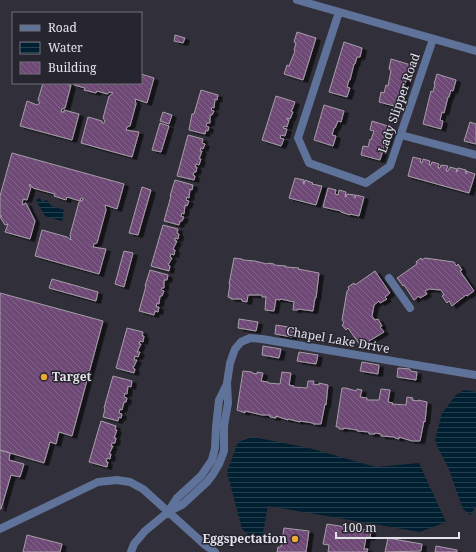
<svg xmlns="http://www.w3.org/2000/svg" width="476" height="552" viewBox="0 0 476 552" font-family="'Noto Serif',serif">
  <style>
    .water { fill: url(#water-rules) }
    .building { fill: url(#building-back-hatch); stroke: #a69ea8; filter: url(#shadow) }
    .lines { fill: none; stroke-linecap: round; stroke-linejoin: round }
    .street { stroke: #5f7299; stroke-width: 8 }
    .poi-dot { fill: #eca93a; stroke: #27252f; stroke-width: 1.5 }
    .labels { text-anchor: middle; stroke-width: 3; stroke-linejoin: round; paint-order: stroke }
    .street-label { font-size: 12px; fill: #e4e3ea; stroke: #27252f }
    .poi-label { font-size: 12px; font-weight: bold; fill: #e4e3ea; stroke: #27252f; text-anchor: start }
  </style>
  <defs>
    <pattern id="water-rules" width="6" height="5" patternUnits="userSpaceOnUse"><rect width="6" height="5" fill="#001f30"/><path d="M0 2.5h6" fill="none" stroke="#253f4e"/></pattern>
    <pattern id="building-back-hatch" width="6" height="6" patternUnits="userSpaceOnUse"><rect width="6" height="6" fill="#6e4975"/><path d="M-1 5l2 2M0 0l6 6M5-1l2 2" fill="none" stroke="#836389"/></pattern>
    <filter id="shadow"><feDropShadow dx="4.5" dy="2.5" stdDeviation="0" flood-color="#0009"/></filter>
  </defs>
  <rect width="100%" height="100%" fill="#312f39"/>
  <path class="water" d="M40,198L42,202L47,200L51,206L64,210L62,221L45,216L36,200Z
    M464,390L476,392V506L470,515L463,509L448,467L439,450L435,440L442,413L456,395Z
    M253,437L309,448L376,467L419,463L446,522L420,532L268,506L262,538L249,535L242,529L227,472L238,442Z"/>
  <path class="building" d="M297,32L316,38L303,80L284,74L287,65L289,66L295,51L294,50L296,43L294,42Z
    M175,35L185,38L183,43L174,41Z
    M344,42L362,48L360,57H357L355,64H354L350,80H349L347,87L350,88L347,97L329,92Z
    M391,59L411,65L398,107L379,102L381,92L384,93L386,85L388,86L391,70L389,69Z
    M141,74L154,78L147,103L135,99L136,104L130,126L127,127L126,130L139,132L132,157L81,143L88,117L102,121V123H104L105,121L103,118L109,96L113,93L110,92L107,94L97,91L96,93L84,90L85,88L74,85L73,83H141Z
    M437,74L456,80L453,91L451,90L449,97H448L444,113L442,112L440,120L443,121L441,129L423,124L431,91L433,92L435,84H434Z
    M43,83H70L69,85H71L65,108L62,109L61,112H64V110L79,114L72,140L20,126L27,101L37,105L40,103L38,100Z
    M201,90L218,95L217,100L215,99L214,108L212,107L211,110L214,111L212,115H210V123H207L206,126L209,127L208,131L206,130L205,134L189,130L192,114H194Z
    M276,96L295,102L292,110H291V111L293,112L290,119L287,118V120H289L287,127L284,126L283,128L287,129L285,136L281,135L280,138L284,139L281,146L262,140Z
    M324,105L344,111L341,122L338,121L335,128H334L332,135L336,136L333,146L314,140Z
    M163,112L172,115L169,124L160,121Z
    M372,121L391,127L386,144H385L380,160L361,155L363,146L368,147L370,139L371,140L374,131L370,130Z
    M470,122L476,124V144L464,141Z
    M160,123L169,126L161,152L152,150Z
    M188,135L203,139L202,143L205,144L203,149L201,148L200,151H202L199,159H201L199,165L196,164L195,167H197L196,172H194L193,175L195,176L194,180L177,176Z
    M12,153L124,184L117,209L105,205L106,210L97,243L94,244L93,247L106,249L99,274L35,256L42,230L67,237L71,240L70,235L79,202L83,200V199L81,198L80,201L67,197L66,200L54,196L55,194L33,188L30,184L29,186L31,187L27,200L23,199L22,205L26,203L35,221L30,239L5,232L8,224L5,225L0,217L2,216L0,215V196Z
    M413,157L421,159L420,162L422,163L423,159L430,161L429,165H431L432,162L439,164L438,168H440L441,165L448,166L446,171H448L450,167L457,169L456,172H457L458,168L466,170V174V171L475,174L469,193L408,176Z
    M295,178L304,180L303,184H304L305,180L313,183L312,184L322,186L316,205L289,198Z
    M175,180L193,185L192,190L190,189L189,198L187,197L186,200L189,201L187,206L185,205L184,214L182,213L181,216L184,217L182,221H180L179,225L164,221L171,196H170Z
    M142,187L151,190L138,235L129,233Z
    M328,188L336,190L335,194L338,195L339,190L346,192L345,197H346L347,194L355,195V198L356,195L364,197L359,216L350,214V215L341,212V211L323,207Z
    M163,225L178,229L177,233L179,234L178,239L175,238V241H177L173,249L175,250L174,255L171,254L170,257L172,258L168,265L170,266L169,271L151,266Z
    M124,251L133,253L124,287L115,284Z
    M234,258L242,259L243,260L255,261L267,264L268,263L274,264V265L286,266V267L299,268L298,269L319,273L316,298H315L313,311L298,309V310H293L294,302L281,299L280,300L276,299L274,311L265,310L266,297H262V295H248L247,302L242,301V299H231V298L228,297L230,284H229Z
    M421,258L422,260L425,258L454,262L456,266L458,264L462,270L460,271L474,291L467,296L466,295L452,306L449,301L447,303L442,296L444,295L441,290L429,289L425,291L427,294L420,298L419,296L414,300L404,285L403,286L397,278L417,264L416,262Z
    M150,270L168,275L167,280H164V288H162L161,290L164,291L162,296H160L159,304L157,303L156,307H159L158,312L155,311L154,315L139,311L146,286H145Z
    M375,271L390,293L385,297L387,299L380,303L379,301L374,305L372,316L375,320L378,319L382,326L380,327L384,332L369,341L370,343L362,348L348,328L346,330L342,325L344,323L342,320L347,291L349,289L348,287L354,283L355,285Z
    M52,279L98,292L96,301L49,288Z
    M0,293L103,321L72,436L59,432L56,444L50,442L44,463L0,450Z
    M239,319L258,322L256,331L238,328Z
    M276,325L294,328L292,337L275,334Z
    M127,328L143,332L142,336H144L143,342L140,341L139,344H141L137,352H140L138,357L135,356L134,360H137L133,368L135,369L134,373L116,368Z
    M263,346L281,349L279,358L262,355Z
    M299,352L318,355L316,364L297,361Z
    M362,362L379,365L378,374L360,371Z
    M398,368L410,369V371L417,372L416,380L397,377Z
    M243,371L252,372V373L257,374V372L263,373L261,381L268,382V383L280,384L282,372L291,373L289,385L294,386L293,387L307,388L308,381H314L313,384L319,385V383L328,385L326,405L325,404L321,424H313V423L300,421V422L288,419V420L276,416V418L270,417V415H262L245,411V413L237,410Z
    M113,376L132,381L131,387L128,386L127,394L125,393L124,397L127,398L126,402H124L122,410L120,409L119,413L122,414L121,418L119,417L118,421L103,417L105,409L104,408Z
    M342,388H346L356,391L357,389L362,390L360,397L367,398V400H379L381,389L390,390L388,402L393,403L392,404L406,405L407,397L413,398L412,400L418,401V400L427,402L425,422L424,421L420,441H412L399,437V439L395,438L394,437L381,436V434L375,433V434H369V432L357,431V430L344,428V429H339V427H336Z
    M101,421L116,426L115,430H117L114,438H116L115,443H112L111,446H113L109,454H111L110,459L107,458L106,462H108L107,467L89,462Z
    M0,450L10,453L9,460L24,464L20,477L11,475L1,509H0Z
    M327,524L371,531L370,538L366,537L364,549H368L367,552H328L329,545L323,544Z
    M284,528L309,531L306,552H277L278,547H281Z
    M27,535L62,544L60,552H23Z
    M388,538L422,544L421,551L385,552Z
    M436,546L457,550V552H435Z"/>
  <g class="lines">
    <path class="street" d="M297,0L476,51
      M339,12L298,138L309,163L366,183L390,166L433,39
      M401,135L476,155
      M389,278L410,308
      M168,512L177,498L201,476L212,460L215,448L216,427L219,400L226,386
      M0,529L98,482L117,480L130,482L143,489L205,545L215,552
      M131,552L134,544L145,531L168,512L182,505L207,482L213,474L219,464L224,451V426L228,403L227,383L230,363L235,349L241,342L250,338L262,339L476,375"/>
  </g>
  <g class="poi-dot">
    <circle cx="44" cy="377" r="4"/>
    <circle cx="295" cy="539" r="4"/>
  </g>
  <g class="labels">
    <g class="street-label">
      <text transform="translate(399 103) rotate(-71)" y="4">Lady Slipper Road</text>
      <text transform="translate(338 340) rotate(10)" y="4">Chapel Lake Drive</text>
    </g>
    <g class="poi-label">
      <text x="52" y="381">Target</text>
      <text x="287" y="543" text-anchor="end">Eggspectation</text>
    </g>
  </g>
  <rect x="12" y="12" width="130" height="72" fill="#27252f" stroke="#73717a"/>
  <rect x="20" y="25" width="20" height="6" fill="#5f7299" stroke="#73717a"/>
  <text x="48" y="32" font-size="12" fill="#e4e3ea">Road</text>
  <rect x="20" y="42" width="20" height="12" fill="url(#water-rules)" stroke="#73717a"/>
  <text x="48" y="52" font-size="12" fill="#e4e3ea">Water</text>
  <rect x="20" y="62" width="20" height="12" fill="url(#building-back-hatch)" stroke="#73717a"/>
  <text x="48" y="72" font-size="12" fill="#e4e3ea">Building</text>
  <path d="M336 532v6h123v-6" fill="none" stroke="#e4e3ea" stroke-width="2"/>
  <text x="342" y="532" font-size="12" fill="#e4e3ea" stroke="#27252f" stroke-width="3" paint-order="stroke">100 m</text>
</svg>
